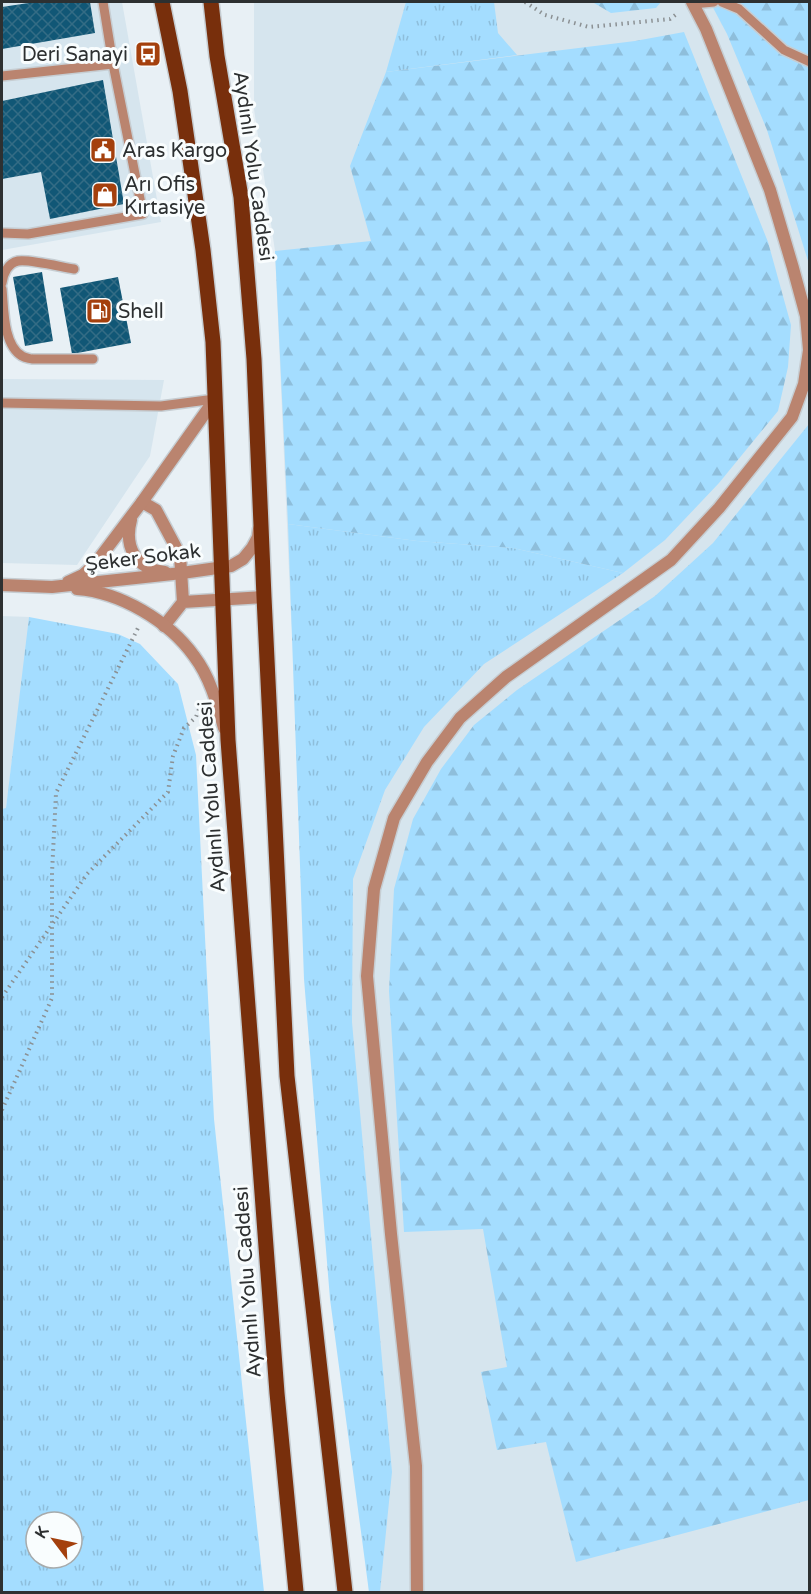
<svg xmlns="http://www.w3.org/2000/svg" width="811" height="1594" viewBox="0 0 811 1594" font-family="'Varela Round',sans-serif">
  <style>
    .built { fill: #d6e5ee }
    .grass { fill: url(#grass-tufts); fill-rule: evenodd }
    .forest { fill: url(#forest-firs) }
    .building { fill: url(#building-cross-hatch) }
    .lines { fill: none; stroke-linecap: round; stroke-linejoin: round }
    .service-casing { stroke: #c6cdd2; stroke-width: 12 }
    .pedestrian-casing { stroke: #c6cdd2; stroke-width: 15 }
    .minor-casing { stroke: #c6cdd2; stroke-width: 15 }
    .tertiary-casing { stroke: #c6cdd2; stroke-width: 15 }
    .primary-casing { stroke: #c6cdd2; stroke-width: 18 }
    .path { stroke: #8b9093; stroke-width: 4; stroke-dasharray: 1.5 4.5; stroke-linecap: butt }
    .service { stroke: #ba846f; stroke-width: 9 }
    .pedestrian { stroke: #ba846f; stroke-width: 12 }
    .minor { stroke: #ba846f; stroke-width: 12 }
    .tertiary { stroke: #ba846f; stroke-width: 12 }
    .primary { stroke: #782f0c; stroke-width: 15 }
    .labels { text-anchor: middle; stroke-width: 6; stroke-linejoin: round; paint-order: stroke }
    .poi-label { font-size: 20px; fill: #2d3031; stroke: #f9fdfe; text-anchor: start }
    .street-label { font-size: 20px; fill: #2d3031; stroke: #f9fdfe }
  </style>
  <defs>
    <pattern id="grass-tufts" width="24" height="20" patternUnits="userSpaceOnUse" patternTransform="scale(1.5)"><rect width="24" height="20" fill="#a4ddff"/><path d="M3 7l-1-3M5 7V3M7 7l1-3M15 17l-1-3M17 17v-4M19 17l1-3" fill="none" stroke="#8ebedb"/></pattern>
    <pattern id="forest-firs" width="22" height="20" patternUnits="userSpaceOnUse" patternTransform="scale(1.5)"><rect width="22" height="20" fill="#a4ddff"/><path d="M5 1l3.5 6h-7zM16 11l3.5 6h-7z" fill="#8ebedb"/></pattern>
    <pattern id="building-cross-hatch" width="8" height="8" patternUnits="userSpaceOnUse" patternTransform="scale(1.5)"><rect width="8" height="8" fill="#115776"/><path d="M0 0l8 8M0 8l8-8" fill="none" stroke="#346c85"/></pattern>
  </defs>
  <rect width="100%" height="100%" fill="#e8f0f5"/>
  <path class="built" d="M2,2H122L161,222L2,250Z
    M254,2H809V1592H369L291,617L275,251L254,109Z
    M2,379L164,380L150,456L77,565L2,563Z
    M2,616L30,617L6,809H2Z"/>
  <path class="grass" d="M406,2H494L498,33L517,55L386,72Z
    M288,524L417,541L513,548L623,573L484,664L424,727L385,790L353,879L352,1022L392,1472L380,1592H369L330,1299L304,979Z
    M29,617L118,634L140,644L178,684L196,755L214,1119L264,1592H2V809L6,808ZM36,1522H72V1558H36Z"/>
  <path class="forest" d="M594,2H661L656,8L611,13L594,3Z
    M710,2H809V264L767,130L727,34Z
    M684,32L768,242L791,325L788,367L778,411L719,483L665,540L623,573L513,548L417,541L288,524L275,251L371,241L350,166L386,72L635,41Z
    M809,424V1500L576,1562L546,1442L497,1450L481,1372L507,1367L483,1229L404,1232L389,991L394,889L413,819L441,769L474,725L517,690L655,596L713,543Z"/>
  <path class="building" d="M35,2H90L95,33L2,49V7Z
    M103,80L124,204L50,219L41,172L2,179V101Z
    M42,272L53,341L25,346L13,277Z
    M118,277L131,343L72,354L60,288Z"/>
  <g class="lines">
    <defs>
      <path id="service" d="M722,2L739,9L784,50L810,62
        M693,4L714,2
        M2,76L113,64
        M2,233L28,234L143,214L113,64L103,2
        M2,283C3,274 8,263 18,261C30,259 61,267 74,269
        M2,289C4,309 3,345 22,356C25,358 28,358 32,359H93
        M2,403L161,406L215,399"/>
      <path id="pedestrian" d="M142,502L156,510L180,555L183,602L164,626
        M183,602L264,597"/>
      <path id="minor" d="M417,1592L416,1466L391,1234L367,976L374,889L394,818L427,762L460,718L506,677L671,560L719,508L792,417L804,384L809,350L806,316L793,268L770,190L706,29L692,2"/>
      <path id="tertiary" d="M131,520C124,546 135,569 165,572
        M68,582L83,575L95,564L142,502L215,399
        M2,585L52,587L182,573L231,566L243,559L252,548L258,537L259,529
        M77,589C120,592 169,621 194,656C210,677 217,703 224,728"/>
      <path id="primary" d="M162,2L180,91L203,250L213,342L228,740L277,1393L296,1592
        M211,2L217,56L241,197L254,359L264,597L287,1076L345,1592"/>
    </defs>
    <use href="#service" class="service-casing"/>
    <use href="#pedestrian" class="pedestrian-casing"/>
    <use href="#minor" class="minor-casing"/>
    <use href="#tertiary" class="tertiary-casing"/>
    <use href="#primary" class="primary-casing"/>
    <path class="path" d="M525,2L545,15L589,27L670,19L678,13
      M2,997L87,874L168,792L173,756L184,728L196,717L199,709
      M2,1110L52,998V873L56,793L138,628"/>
    <use href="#service" class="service"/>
    <use href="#pedestrian" class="pedestrian"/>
    <use href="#minor" class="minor"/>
    <use href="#tertiary" class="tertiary"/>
    <use href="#primary" class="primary"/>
  </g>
  <defs>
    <symbol id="bus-square" viewBox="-11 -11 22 22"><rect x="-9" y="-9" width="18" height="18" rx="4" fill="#a4400d" stroke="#f9fdfe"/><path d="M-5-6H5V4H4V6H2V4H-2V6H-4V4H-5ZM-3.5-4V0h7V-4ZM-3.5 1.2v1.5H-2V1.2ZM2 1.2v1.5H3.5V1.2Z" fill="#fff"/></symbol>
    <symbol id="civic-square" viewBox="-11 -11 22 22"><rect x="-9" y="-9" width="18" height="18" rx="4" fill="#a4400d" stroke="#f9fdfe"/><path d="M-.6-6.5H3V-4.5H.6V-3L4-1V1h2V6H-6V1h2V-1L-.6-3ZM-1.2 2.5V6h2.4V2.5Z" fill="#fff"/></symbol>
    <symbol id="shop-square" viewBox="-11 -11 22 22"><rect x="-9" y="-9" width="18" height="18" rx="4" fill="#a4400d" stroke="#f9fdfe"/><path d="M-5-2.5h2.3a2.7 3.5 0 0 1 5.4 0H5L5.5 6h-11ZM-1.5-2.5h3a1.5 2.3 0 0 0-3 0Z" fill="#fff"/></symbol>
    <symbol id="fuel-square" viewBox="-11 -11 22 22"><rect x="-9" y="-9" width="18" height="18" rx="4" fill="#a4400d" stroke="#f9fdfe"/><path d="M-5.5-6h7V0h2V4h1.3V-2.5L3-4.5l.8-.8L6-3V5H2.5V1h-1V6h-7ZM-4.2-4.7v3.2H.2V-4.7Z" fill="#fff"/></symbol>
  </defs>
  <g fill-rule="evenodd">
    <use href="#bus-square" x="133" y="39" width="30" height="30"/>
    <use href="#civic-square" x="88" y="135" width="30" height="30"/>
    <use href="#shop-square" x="90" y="180" width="30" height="30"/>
    <use href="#fuel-square" x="84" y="296" width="30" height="30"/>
  </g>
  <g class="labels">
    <g class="poi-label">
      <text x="128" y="61" text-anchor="end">Deri Sanayi</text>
      <text x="122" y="157">Aras Kargo</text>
      <text x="124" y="191">Arı Ofis<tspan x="124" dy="23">Kırtasiye</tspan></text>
      <text x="118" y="318">Shell</text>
    </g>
    <g class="street-label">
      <text transform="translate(254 166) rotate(82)" y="7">Aydınlı Yolu Caddesi</text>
      <text transform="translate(143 557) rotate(-7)" y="7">Şeker Sokak</text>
      <text transform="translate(211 797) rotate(-94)" y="7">Aydınlı Yolu Caddesi</text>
      <text transform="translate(247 1282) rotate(-94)" y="7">Aydınlı Yolu Caddesi</text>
    </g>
  </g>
  <rect width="811" height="1594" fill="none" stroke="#2d3031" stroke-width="6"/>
  <g transform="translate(54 1540) rotate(302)"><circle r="28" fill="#f9fdfe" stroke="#a7abac" stroke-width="1.5"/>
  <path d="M0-4.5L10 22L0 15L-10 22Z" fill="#a4400d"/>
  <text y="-9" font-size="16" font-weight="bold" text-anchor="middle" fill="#2d3031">K</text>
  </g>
</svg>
